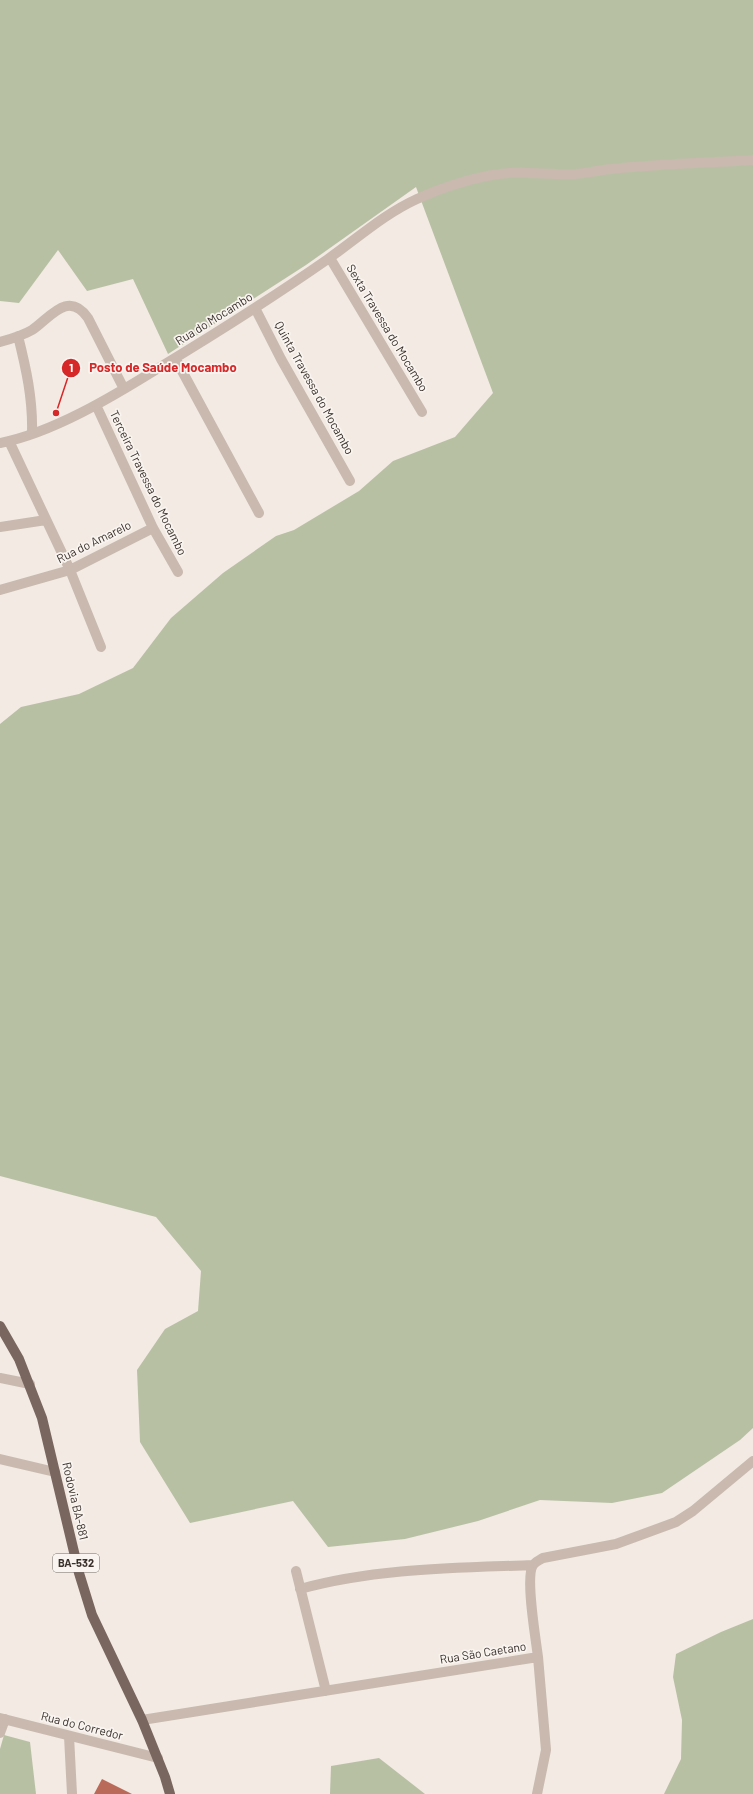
<svg xmlns="http://www.w3.org/2000/svg" width="753" height="1794" viewBox="0 0 753 1794" font-family="Barlow,sans-serif">
  <style>
    .green { fill: #b8c0a4 }
    .building { fill: #ba6a58 }
    .lines { fill: none; stroke-linecap: round; stroke-linejoin: round }
    .minor { stroke: #c9b9af; stroke-width: 10 }
    .major { stroke: #79665f; stroke-width: 10 }
    .labels { text-anchor: middle; stroke-width: 3.5; stroke-linejoin: round; paint-order: stroke }
    .shield { fill: #f9f4ef; stroke: #736b66; stroke-width: 1 }
    .shield-label { font-size: 11px; font-weight: bold; fill: #39302c }
    .street-label { font-size: 12px; fill: #39302c; stroke: #f9f4ef }
    .leader { fill: none; stroke: #d62828; stroke-width: 1.5 }
    .callout-dot { fill: #d62828; stroke: #f9f4ef; stroke-width: 1.5 }
    .mark-label { font-size: 12px; text-anchor: middle; font-weight: bold; fill: #fff }
    .callout-label { font-size: 13px; text-anchor: middle; font-weight: bold; fill: #d62828; stroke: #f9f4ef; stroke-width: 3.5; stroke-linejoin: round; paint-order: stroke }
  </style>
  <rect width="100%" height="100%" fill="#f2eae3"/>
  <path class="green" d="M0,0H753V1428L740,1440L662,1493L612,1503L540,1500L478,1521L405,1539L328,1547L293,1501L190,1523L140,1442L137,1370L165,1329L198,1311L201,1271L156,1217L0,1176V724L21,707L79,694L133,668L171,618L223,573L276,536L294,530L359,491L393,461L455,437L493,393L416,187L306,265L168,354L133,279L87,291L58,250L19,303L0,301Z
    M753,1619V1794H664L681,1759L682,1720L673,1677L676,1654L721,1632Z
    M4,1735L30,1742L36,1794H0V1749Z
    M379,1758L425,1794H330L331,1766Z"/>
  <path class="building" d="M102,1779L132,1794H94Z"/>
  <g class="lines">
    <path class="minor" d="M330,258L422,412
      M255,308L281,359L350,481
      M18,336C26,368 33,399 32,433
      M0,342C11,339 22,336 32,330C49,319 68,289 88,318L124,389
      M175,358L259,513
      M96,405L153,528L178,572
      M9,441L70,570L101,647
      M0,443C52,433 112,397 157,369C215,334 272,298 328,259C358,238 384,214 417,199C443,187 480,175 509,173C531,172 553,175 575,174C588,173 600,170 612,169C659,164 706,163 753,160
      M0,527L46,520
      M0,590L70,570L153,528
      M0,1378L30,1384
      M0,1459L55,1472
      M296,1571L326,1691
      M300,1589C376,1568 455,1568 533,1565
      M0,1718L158,1758
      M142,1720L538,1657C536,1640 525,1577 533,1565C536,1561 540,1560 543,1558L616,1544L676,1522L693,1511L753,1461
      M0,1733L5,1719
      M69,1736L72,1794
      M537,1794L546,1750L538,1657"/>
    <path class="major" d="M0,1326L19,1359L42,1418L79,1573L92,1615L142,1720L165,1777L170,1794"/>
  </g>
  <g class="labels">
    <rect class="shield" x="53" y="1554" width="46" height="18" rx="3"/>
    <g class="shield-label">
      <text x="76" y="1567">BA-532</text>
    </g>
    <g class="street-label">
      <text transform="translate(214 319) rotate(-32)" y="4">Rua do Mocambo</text>
      <text transform="translate(387 328) rotate(59)" y="4">Sexta Travessa do Mocambo</text>
      <text transform="translate(314 388) rotate(61)" y="4">Quinta Travessa do Mocambo</text>
      <text transform="translate(148 483) rotate(64)" y="4">Terceira Travessa do Mocambo</text>
      <text transform="translate(94 542) rotate(-26)" y="4">Rua do Amarelo</text>
      <text transform="translate(75 1501) rotate(77)" y="4">Rodovia BA-881</text>
      <text transform="translate(483 1653) rotate(-9)" y="4">Rua São Caetano</text>
      <text transform="translate(82 1726) rotate(14)" y="4">Rua do Corredor</text>
    </g>
  </g>
  <path class="leader" d="M56 413L71 368"/>
  <g class="callout-dot">
    <circle cx="56" cy="413" r="4"/>
    <circle cx="71" cy="368" r="10"/>
  </g>
  <g class="mark-label">
    <text x="71" y="372">1</text>
  </g>
  <g class="callout-label">
    <text x="163" y="372">Posto de Saúde Mocambo</text>
  </g>
</svg>
